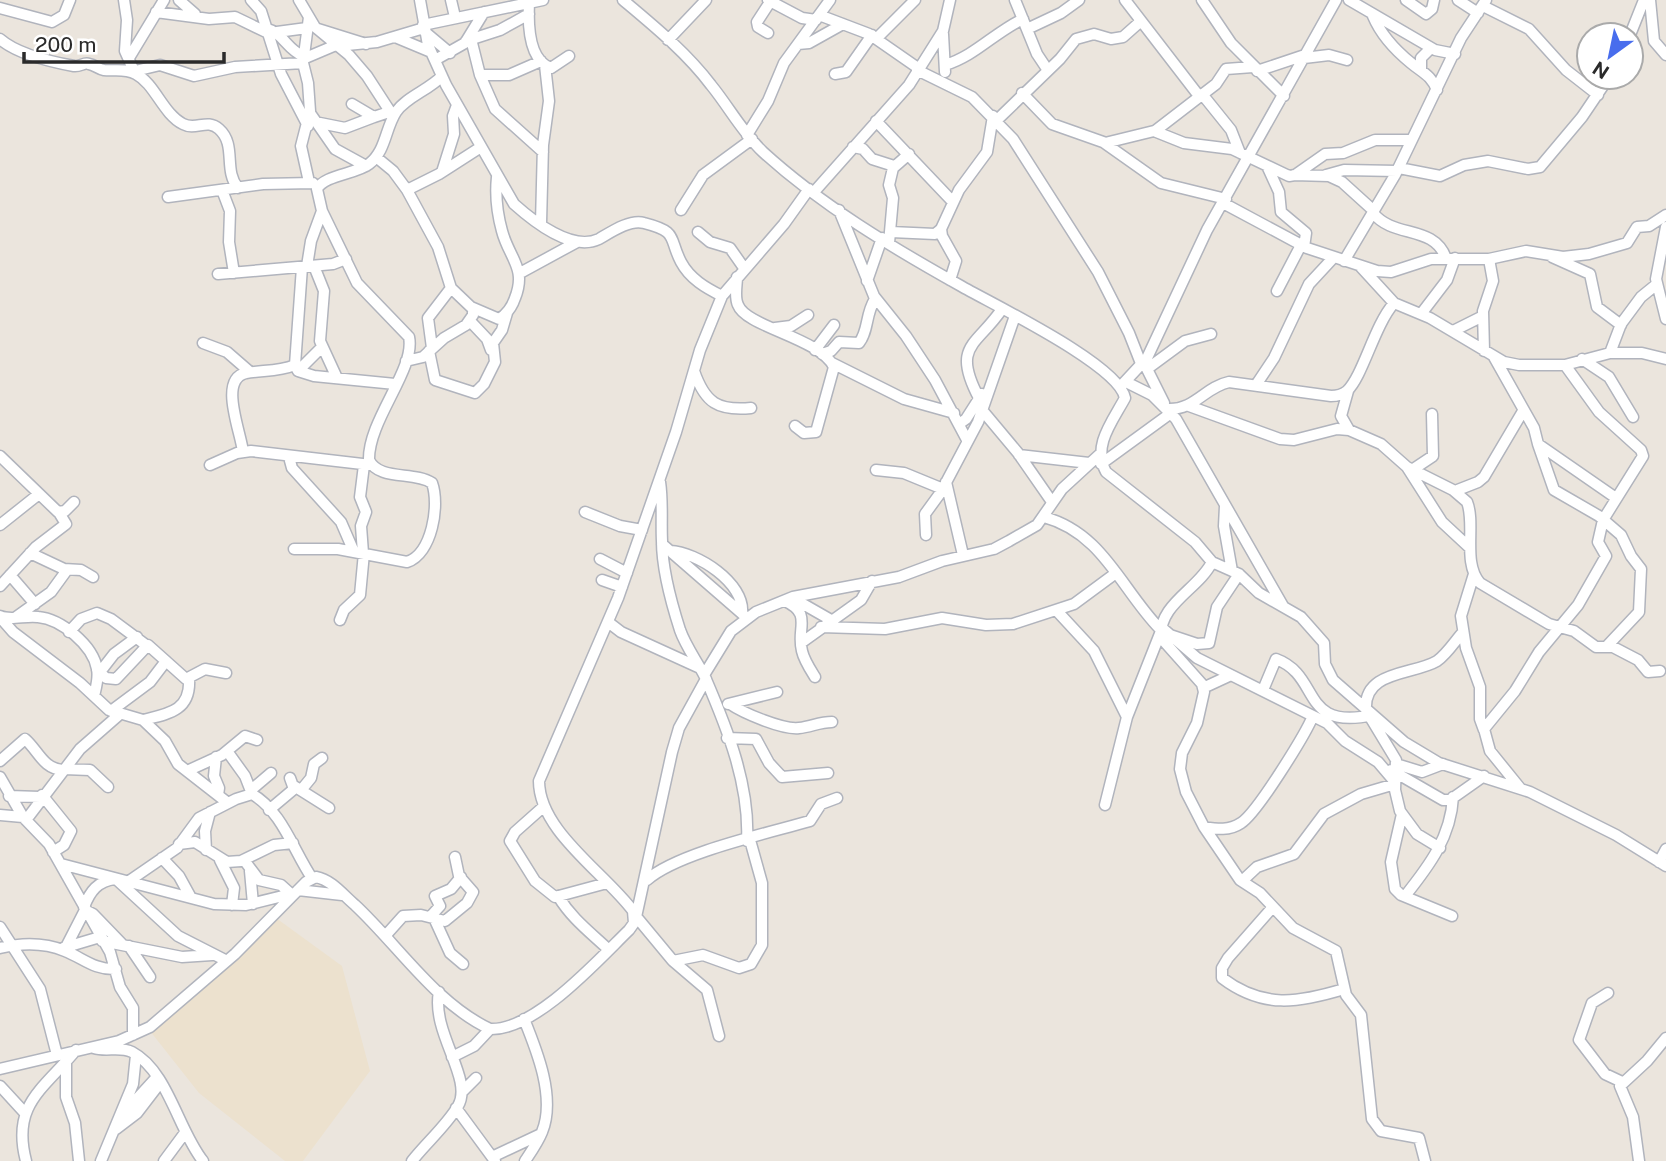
<svg xmlns="http://www.w3.org/2000/svg" width="1666" height="1161" viewBox="0 0 1666 1161" font-family="'Public Sans',sans-serif">
  <style>
    .education { fill: #ece1ce }
    .lines { fill: none; stroke-linecap: round; stroke-linejoin: round }
    .minor-casing { stroke: #b1b4bd; stroke-width: 13 }
    .minor { stroke: #fff; stroke-width: 10 }
  </style>
  <rect width="100%" height="100%" fill="#ebe5dd"/>
  <path class="education" d="M276,918L342,966L370,1071L303,1161H285L199,1093L150,1031Z"/>
  <g class="lines">
    <defs>
      <path id="minor" d="M124,0L127,20L125,51L134,71
        M179,0L195,14
        M251,0L261,11L281,74L308,126
        M299,0L315,27L349,55L367,76L393,116
        M420,0L428,45L446,85L514,204C533,221 572,252 599,239C611,232 630,219 644,223C679,232 668,237 681,262C690,279 706,288 722,296
        M451,0L455,17
        M623,0C654,26 687,53 711,85C729,107 742,132 763,152C821,205 893,248 961,286C994,305 1119,365 1125,398C1112,422 1092,446 1106,472L1195,542L1212,562C1199,589 1158,604 1161,638L1202,684L1204,692L1197,723L1182,753L1180,769L1186,792L1204,827L1240,880L1260,893L1293,928L1336,951L1346,995L1361,1015L1372,1119L1381,1131L1419,1138L1425,1161
        M768,0L802,18L816,20
        M1015,0L1037,54L1047,69
        M1125,0L1199,96
        M1202,0L1231,43L1284,96
        M1349,0L1435,50L1455,54
        M1406,0L1426,14L1432,9L1434,0
        M1458,0L1478,13
        M1650,0L1654,41L1666,55
        M529,3C528,23 528,60 551,68L569,56
        M1483,6L1529,29L1566,70L1598,95
        M0,8L52,22L64,15L70,0
        M156,12L209,19L235,17L266,32
        M819,15L869,34L918,68
        M1373,16C1381,35 1395,50 1411,63C1423,73 1431,75 1437,90
        M309,17L303,63L308,83L310,111L301,146L309,182
        M423,25L543,0
        M265,28C284,33 286,49 303,56
        M318,29L366,44
        M1027,29L1061,13L1079,0
        M277,32L307,28
        M425,32L450,53
        M768,33L758,27L757,22L770,2
        M943,34L945,72
        M1630,35L1644,0
        M395,37L431,52
        M877,38L915,0
        M0,39C17,54 52,62 74,66C80,67 84,62 89,64C95,65 98,69 104,70C115,71 125,68 136,74C155,84 163,114 183,124C196,131 207,118 219,129C237,145 223,170 238,188
        M471,39L480,75L495,109L543,152
        M668,40L706,0
        M466,41L500,30L529,14
        M798,44L809,43L843,24
        M337,46L377,42L424,28
        M129,58L164,0
        M1304,58L1329,55L1347,60
        M303,59L336,45
        M435,60L465,43L484,12
        M945,65C975,56 995,32 1023,19
        M1421,69V58L1431,48
        M917,70L972,97L1013,139L1098,272L1129,333L1142,366
        M1257,71L1305,55
        M131,72L160,65L194,76L235,67L303,63
        M835,74L846,72L872,35
        M480,75H509L541,61
        M1022,93L1052,124L1103,142L1161,183L1226,199
        M1202,94L1231,130L1240,153
        M352,104L374,117L389,112
        M310,113L335,149L366,166
        M997,120L1060,59L1076,39L1094,34L1111,39L1123,37L1141,21
        M876,121L953,202
        M320,123L345,128L374,117
        M1155,131L1216,84L1226,69L1253,67
        M747,135L768,101L784,63L830,0
        M1105,143L1154,131L1184,143L1232,149L1289,176L1295,175L1325,154L1343,153L1375,140H1411
        M853,147L863,149L872,159L894,166
        M376,157L393,171L407,190L438,247L451,288L473,309V315L466,325L444,338L423,357L406,361
        M1268,168L1279,192L1281,212L1306,233L1304,247
        M1399,168L1440,176L1464,165L1488,161L1528,169L1540,167L1582,117L1609,77
        M442,172L454,134L453,116L457,105
        M1294,175L1329,176L1342,182L1374,211
        M1326,175L1344,170L1397,171
        M222,190L230,211L229,242L234,273
        M407,190L439,174L481,147
        M814,192L909,85L943,31L950,0
        M168,197L263,184L313,183
        M1223,203L1307,248L1377,271L1391,272L1431,259H1489L1526,251L1563,257L1589,254L1627,243L1637,227L1649,226L1666,215
        M681,210L703,175L752,139
        M839,210L874,296L906,336L935,380L967,440
        M1373,213C1394,239 1433,224 1446,258
        M541,223L543,145L549,101L545,65
        M1666,227L1656,279L1666,319
        M698,232L710,242L730,248L744,268
        M891,232L935,234L941,229
        M889,243L893,198L889,185L893,168L909,154
        M1552,257L1590,274L1597,307L1621,325
        M1344,261L1395,175L1461,38L1486,0
        M307,266L311,241L322,211
        M314,266L324,291L320,341L337,378
        M302,267L295,365L298,371L314,376L395,384
        M1361,267L1394,303L1430,318L1504,362L1519,365H1565L1610,353H1642L1666,359
        M520,273L577,242
        M218,274L333,264L346,259
        M737,277C737,285 734,297 738,305C746,327 820,338 834,367L816,432L804,433L795,426
        M950,280L956,261L942,236L941,229L959,190L987,152L993,116
        M867,281L882,238
        M1277,291L1301,245
        M471,307L499,319C507,314 512,307 515,298C527,268 509,258 502,231C497,213 495,196 497,177
        M1421,314L1447,280L1455,258
        M470,321L487,339L491,350
        M775,328L791,326L808,315
        M1453,331L1483,316
        M203,343L227,352L250,372
        M432,348L428,318L451,288
        M815,350L834,325
        M429,351L435,380L475,393L484,384L495,362L493,343L502,330L507,313
        M1484,351L1483,311L1493,281L1489,259
        M1610,353L1621,324L1641,297L1657,284
        M822,354L831,351L839,342L859,343C869,330 865,315 875,299
        M1494,357L1534,428L1538,444L1616,498
        M1582,359L1609,377L1633,417
        M832,363L904,399L954,413
        M1144,363L1164,403
        M1147,369L1185,341L1211,334
        M298,371L322,347
        M694,371C705,403 718,411 751,408
        M1126,382L1152,395L1176,419L1283,606
        M1256,385L1274,358L1309,284L1334,257
        M1120,387L1147,358L1207,230L1336,0
        M1348,391L1341,416L1349,430
        M979,398C951,345 977,346 1002,309
        M1189,406L1280,439L1294,440L1337,429L1349,430L1381,444L1407,467L1453,490L1467,502C1476,524 1462,563 1480,583L1549,624L1574,631L1596,647H1613L1638,660L1648,672L1660,671
        M1168,409C1195,410 1205,387 1229,382L1331,396C1336,396 1342,395 1347,391C1363,376 1374,326 1394,303
        M982,410L1018,453L1052,502
        M959,424L966,419L982,394
        M1538,444L1554,490L1599,516L1621,535L1631,556L1641,569L1639,612L1608,645
        M243,452C241,432 218,379 246,373C264,370 278,372 295,365
        M1019,455L1089,463
        M0,456L58,512L65,511L74,502
        M289,457L292,468L341,522L354,552
        M1101,464L1171,413
        M210,465L237,453L251,451L371,465
        M1407,467L1442,522L1470,548
        M876,470L904,473L943,489
        M1412,470L1433,456L1432,414
        M660,482C663,502 661,522 662,541C662,570 671,602 680,630C686,647 697,661 705,677C727,728 750,785 747,841
        M946,482L963,555
        M1455,491L1478,482L1484,477L1523,411
        M1225,506L1224,526L1232,571
        M585,512L620,526L642,530
        M1044,517C1103,533 1121,589 1160,629
        M0,525L39,494
        M926,535L925,514L941,492L978,422L1015,316
        M662,544L746,617
        M294,549H338L407,562C432,554 440,505 432,483C414,471 379,481 369,460C368,420 416,369 409,337L357,283L322,211L317,189C324,175 356,174 369,164C386,151 385,129 396,112C406,97 429,90 442,76
        M670,551C697,552 745,583 742,613
        M30,553L64,569L81,570L93,577
        M363,553L361,526L366,512L360,497L364,465
        M600,559L627,573
        M1212,562L1239,574L1259,593L1301,617L1324,643L1325,664L1333,680L1404,742L1439,763L1530,792L1616,835L1666,866
        M1474,574L1461,616L1466,648L1480,687V719L1484,730
        M10,575L35,604
        M602,580L622,587
        M0,586L36,547L66,524L58,511
        M785,601C813,614 796,628 802,651C804,660 810,669 815,677
        M792,605L803,604L831,620
        M1057,611L1094,651L1127,717
        M0,616C11,621 26,615 38,617C61,619 93,645 97,669C99,678 96,687 94,696
        M0,617L13,632L80,683L109,710L143,720L165,741L178,764L228,803
        M16,617L51,592L67,570
        M340,620L344,610L360,595L364,553
        M608,622L621,632L700,668
        M821,627L885,629L942,618L986,625L1013,624L1074,604L1116,573
        M1161,627L1197,658L1327,723L1345,741L1378,762L1395,782
        M69,632L81,619L97,613L111,619L146,645
        M1170,635L1197,644L1209,643L1217,607L1239,574
        M801,643L861,600L872,581
        M97,670L106,678L116,679L148,645L186,679L205,669L226,673
        M100,672L114,654L137,637
        M704,675L731,631L756,612L793,597L899,577L942,561L994,549L1009,541L1037,525L1062,489L1099,455
        M1203,688L1231,675
        M1263,690L1276,659C1322,676 1299,731 1373,715
        M728,704L777,692
        M730,704C743,713 783,730 799,728C811,727 819,722 832,722
        M1366,710C1363,670 1414,675 1437,661C1447,654 1455,641 1463,632
        M111,711L150,682L166,661
        M1370,717L1396,760L1395,790L1400,811L1417,834L1440,848
        M143,720C168,714 191,711 189,679
        M727,738L756,739L769,763L782,777L828,773
        M227,751L245,776L252,794
        M216,757L214,776L219,788L218,795
        M0,761L25,739C38,750 43,769 63,770
        M1396,764L1422,772L1443,764
        M64,769L90,770L108,787
        M1391,770L1443,800H1450L1484,776
        M187,771L222,755L245,736L257,740
        M0,777L23,817L49,844L110,952L120,987L133,1008V1035
        M294,786L329,808
        M1520,788L1490,751L1484,729L1515,691L1539,652L1578,605L1606,556L1598,542L1603,520L1643,456L1641,450L1599,412L1565,365
        M302,789L311,778L314,764L322,758
        M251,790L271,773
        M42,795L71,831L64,845L53,852
        M9,796L40,797
        M1105,805L1127,717L1161,631
        M542,808L515,832L510,841L535,881L555,897L607,883
        M269,810L294,789L290,778
        M1402,814L1391,862L1395,889L1401,895L1452,916
        M0,815L23,817
        M26,820L80,749L120,714
        M1204,827C1217,829 1229,831 1241,823C1257,813 1305,735 1313,716
        M179,844L195,842L227,862L241,861L274,845L293,843
        M206,850L205,831L210,812
        M162,858L179,876L190,896
        M220,860L234,888L232,905
        M244,860L259,880L281,885L291,894
        M1659,862L1666,849
        M61,864L214,904L246,905L295,893
        M250,871L253,904
        M116,879L178,936L227,961
        M647,880C677,853 769,833 810,821L821,804L837,798
        M129,881L177,848L199,818L236,799L252,794C282,811 294,852 312,878
        M1242,881L1257,867L1294,854L1324,814L1361,794L1395,784
        M298,890L342,895
        M558,896C572,919 590,932 609,950
        M1405,896C1429,866 1451,837 1453,797
        M84,907C90,891 98,881 115,879
        M1272,908L1228,958L1222,968V978C1263,1009 1298,1003 1344,989
        M634,914L673,961L703,955L739,968L751,964L762,945V883L750,840
        M430,917L440,906L435,896L451,889L461,877
        M636,917L672,752L679,728L706,679
        M434,918L450,953L463,964
        M0,927L40,989L57,1055
        M386,935L403,916L421,915L445,921L467,903L473,892L459,876L455,857
        M102,941L182,957L212,955
        M129,946L150,977
        M66,947L85,910L93,914L122,944
        M0,948C21,943 43,942 65,951C83,958 94,970 116,969
        M63,948L100,937
        M673,961L707,990L719,1036
        M1608,993L1592,1003L1579,1040L1605,1074L1622,1082
        M524,1019C537,1051 556,1098 542,1132C538,1142 531,1152 525,1161
        M94,1048C106,1052 120,1046 132,1052C168,1071 178,1130 203,1161
        M452,1057L474,1046L490,1029
        M66,1063V1097L75,1123L79,1161
        M0,1069L119,1041L150,1027L235,954L306,882L316,877C332,880 343,895 355,905C398,945 436,1004 490,1029C535,1031 599,959 629,930L634,923L633,911C605,873 539,831 539,781L618,598L676,432L700,350L722,296L784,224L809,189
        M0,1086L24,1112
        M463,1091L476,1078
        M456,1108L495,1161
        M124,1113L157,1077
        M116,1129L137,1113L160,1083
        M492,1157L541,1134
        M26,1161C11,1104 44,1089 76,1050
        M101,1161L133,1084L136,1055
        M164,1161L184,1134
        M412,1161C426,1143 446,1126 458,1106C474,1079 431,1033 439,992
        M1639,1161L1633,1117L1620,1086L1647,1061L1666,1038"/>
    </defs>
    <use href="#minor" class="minor-casing"/>
    <use href="#minor" class="minor"/>
  </g>
  <g transform="translate(1610 56) rotate(213)"><circle r="33" fill="#ffffff" stroke="#aaaaaa" stroke-width="2"/>
  <path d="M0-5L12 26L0 18L-12 26Z" fill="#486ded"/>
  <text y="-10" font-size="19" font-weight="bold" text-anchor="middle" fill="#2a2a2a">N</text>
  </g>
  <path d="M24 52v10h200v-10" fill="none" stroke="#2a2a2a" stroke-width="3.5"/>
  <text x="35" y="52" font-size="21" fill="#2a2a2a" stroke="#ffffff" stroke-width="5" paint-order="stroke">200 m</text>
</svg>
